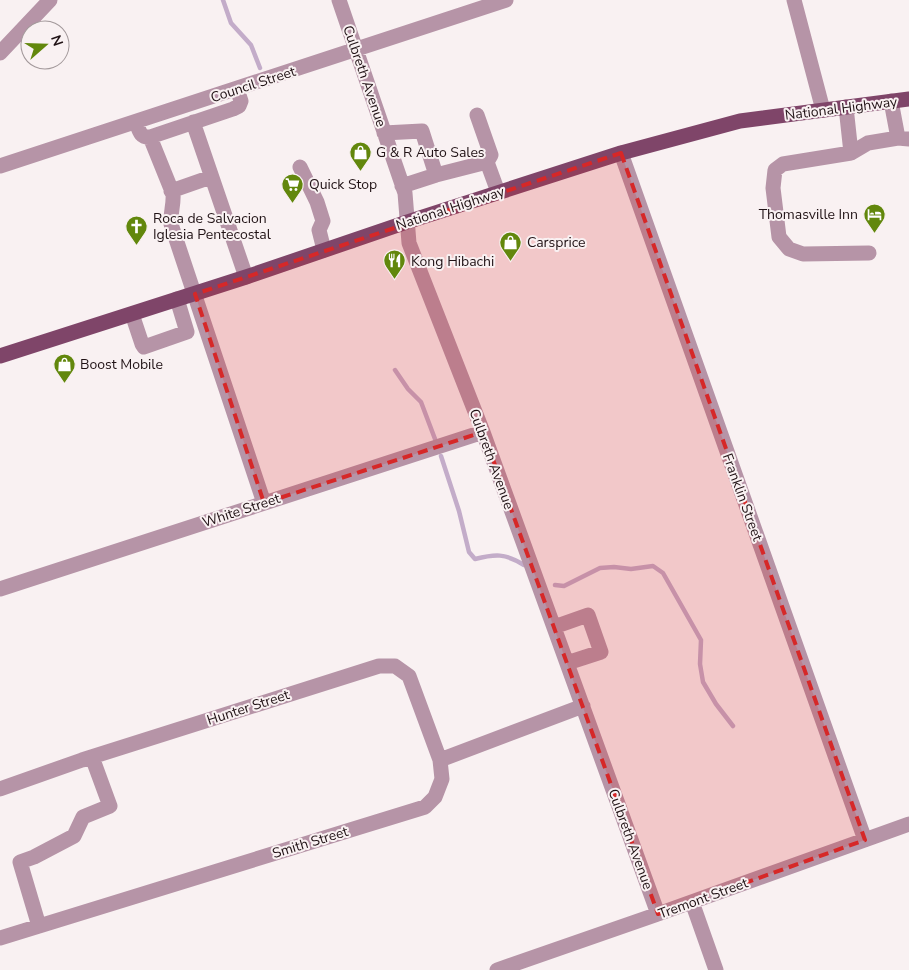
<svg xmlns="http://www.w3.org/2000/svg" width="909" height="970" viewBox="0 0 909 970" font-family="'Nunito Sans',sans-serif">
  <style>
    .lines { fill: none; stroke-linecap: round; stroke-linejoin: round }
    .stream { stroke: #c3acc9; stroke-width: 4.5 }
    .minor { stroke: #b694a7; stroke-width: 15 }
    .major { stroke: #7f4569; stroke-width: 15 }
    .marked { fill: #d62828; fill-opacity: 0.2; stroke: #d62828; stroke-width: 4; stroke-dasharray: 10 6; stroke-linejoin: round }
    .labels { text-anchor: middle; stroke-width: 4; stroke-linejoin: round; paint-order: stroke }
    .street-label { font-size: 14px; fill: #201215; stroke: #f9f1f2 }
    .poi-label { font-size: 14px; fill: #201215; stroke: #f9f1f2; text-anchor: start }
  </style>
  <rect width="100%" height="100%" fill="#f9f1f2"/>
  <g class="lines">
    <path class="stream" d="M223,0L231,23L251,45L260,68
      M395,370L408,389L421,402L435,439
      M441,456L459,511L469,552L475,559C495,554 505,553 524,565
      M555,585L564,586L600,568L614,567L631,569L653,566L663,573L701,640L700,664L703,682L716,704L733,726"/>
    <path class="minor" d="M339,0L405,193L409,243L483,432L658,914
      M794,0L823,110
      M0,53L50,0
      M891,101L898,138L909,139
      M846,107L851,153
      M477,115L491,155L487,162L498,192
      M136,122C139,130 140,138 150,137L233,109L239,106L241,101L237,89
      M193,122L246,277
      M384,133L422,131L436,175L487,162
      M150,137L173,194C174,204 170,214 171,224L264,503
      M621,153L865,840
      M0,166L506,0
      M300,167L317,202L323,221L319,230L324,250
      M402,186L436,175
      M171,191L211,177
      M869,253L803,254L789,249L779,237L773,188L775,170L783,164L851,153L868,143L898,138
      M132,314L142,344L144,347L187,332L177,299
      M0,589L483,432
      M554,627L588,615L601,652L567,663
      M440,760L583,706
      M0,789L82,760L379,666H395L409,676L440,760L442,779L435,797L425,807L0,938
      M692,902L716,970
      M39,926L20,862L34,857L74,836L83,817L110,806L92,757
      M497,970L658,914L909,824"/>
    <path class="major" d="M0,356L246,277L407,222L621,153L740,121L909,99"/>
  </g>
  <path class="marked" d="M621,153L865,840L658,914L483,432L264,503L195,294Z"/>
  <defs>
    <symbol id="shop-pin" viewBox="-11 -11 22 30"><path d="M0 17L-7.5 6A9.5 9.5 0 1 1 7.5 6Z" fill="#62870c" stroke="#f9f1f2"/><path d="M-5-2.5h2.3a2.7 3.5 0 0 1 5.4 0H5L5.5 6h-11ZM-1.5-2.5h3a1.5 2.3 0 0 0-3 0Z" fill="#fff"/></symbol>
    <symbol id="supermarket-pin" viewBox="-11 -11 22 30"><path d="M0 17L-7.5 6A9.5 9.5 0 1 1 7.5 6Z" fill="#62870c" stroke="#f9f1f2"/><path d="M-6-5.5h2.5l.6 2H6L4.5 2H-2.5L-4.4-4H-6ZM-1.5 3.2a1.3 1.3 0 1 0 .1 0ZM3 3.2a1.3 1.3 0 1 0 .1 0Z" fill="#fff"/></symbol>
    <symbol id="hotel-pin" viewBox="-11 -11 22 30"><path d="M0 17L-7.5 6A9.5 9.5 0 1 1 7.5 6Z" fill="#62870c" stroke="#f9f1f2"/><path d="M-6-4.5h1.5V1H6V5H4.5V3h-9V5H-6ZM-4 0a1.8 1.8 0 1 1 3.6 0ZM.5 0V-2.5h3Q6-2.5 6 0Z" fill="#fff"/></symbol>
    <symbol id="church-pin" viewBox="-11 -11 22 30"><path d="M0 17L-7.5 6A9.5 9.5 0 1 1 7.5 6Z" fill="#62870c" stroke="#f9f1f2"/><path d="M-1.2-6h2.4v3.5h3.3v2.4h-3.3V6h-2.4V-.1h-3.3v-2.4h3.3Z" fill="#fff"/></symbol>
    <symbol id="restaurant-pin" viewBox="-11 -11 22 30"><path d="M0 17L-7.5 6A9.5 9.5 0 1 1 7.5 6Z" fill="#62870c" stroke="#f9f1f2"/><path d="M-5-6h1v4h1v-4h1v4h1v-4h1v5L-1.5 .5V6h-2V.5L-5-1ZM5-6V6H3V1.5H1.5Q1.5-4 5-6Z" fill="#fff"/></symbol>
  </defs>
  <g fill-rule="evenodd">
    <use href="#shop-pin" x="348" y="140" width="25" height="34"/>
    <use href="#supermarket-pin" x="280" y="172" width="25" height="34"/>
    <use href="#hotel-pin" x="862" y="202" width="25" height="34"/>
    <use href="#church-pin" x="124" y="214" width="25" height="34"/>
    <use href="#shop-pin" x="498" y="230" width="25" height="34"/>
    <use href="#restaurant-pin" x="382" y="248" width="25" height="34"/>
    <use href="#shop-pin" x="52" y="352" width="25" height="34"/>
  </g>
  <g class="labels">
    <g class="street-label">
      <text transform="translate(365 76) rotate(71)" y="5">Culbreth Avenue</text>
      <text transform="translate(253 84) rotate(-18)" y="5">Council Street</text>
      <text transform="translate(841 108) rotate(-7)" y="5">National Highway</text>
      <text transform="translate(450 208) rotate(-18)" y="5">National Highway</text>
      <text transform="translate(492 459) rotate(70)" y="5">Culbreth Avenue</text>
      <text transform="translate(743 497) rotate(70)" y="5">Franklin Street</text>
      <text transform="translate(241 510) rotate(-18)" y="5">White Street</text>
      <text transform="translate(248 707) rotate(-18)" y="5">Hunter Street</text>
      <text transform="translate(631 839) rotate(70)" y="5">Culbreth Avenue</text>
      <text transform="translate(310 842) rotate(-17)" y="5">Smith Street</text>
      <text transform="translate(703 898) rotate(-20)" y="5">Tremont Street</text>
    </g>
    <g class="poi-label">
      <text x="376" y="157">G &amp; R Auto Sales</text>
      <text x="309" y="189">Quick Stop</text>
      <text x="858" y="219" text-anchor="end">Thomasville Inn</text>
      <text x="153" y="223">Roca de Salvacion<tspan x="153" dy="16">Iglesia Pentecostal</tspan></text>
      <text x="527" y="247">Carsprice</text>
      <text x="411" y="266">Kong Hibachi</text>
      <text x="80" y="369">Boost Mobile</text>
    </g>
  </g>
  <g transform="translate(45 45) rotate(70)"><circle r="24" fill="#f9f1f2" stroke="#a2989a"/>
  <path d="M0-4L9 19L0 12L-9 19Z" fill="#62870c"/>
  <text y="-8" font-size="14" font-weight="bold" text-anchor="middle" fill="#201215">N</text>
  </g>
</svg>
